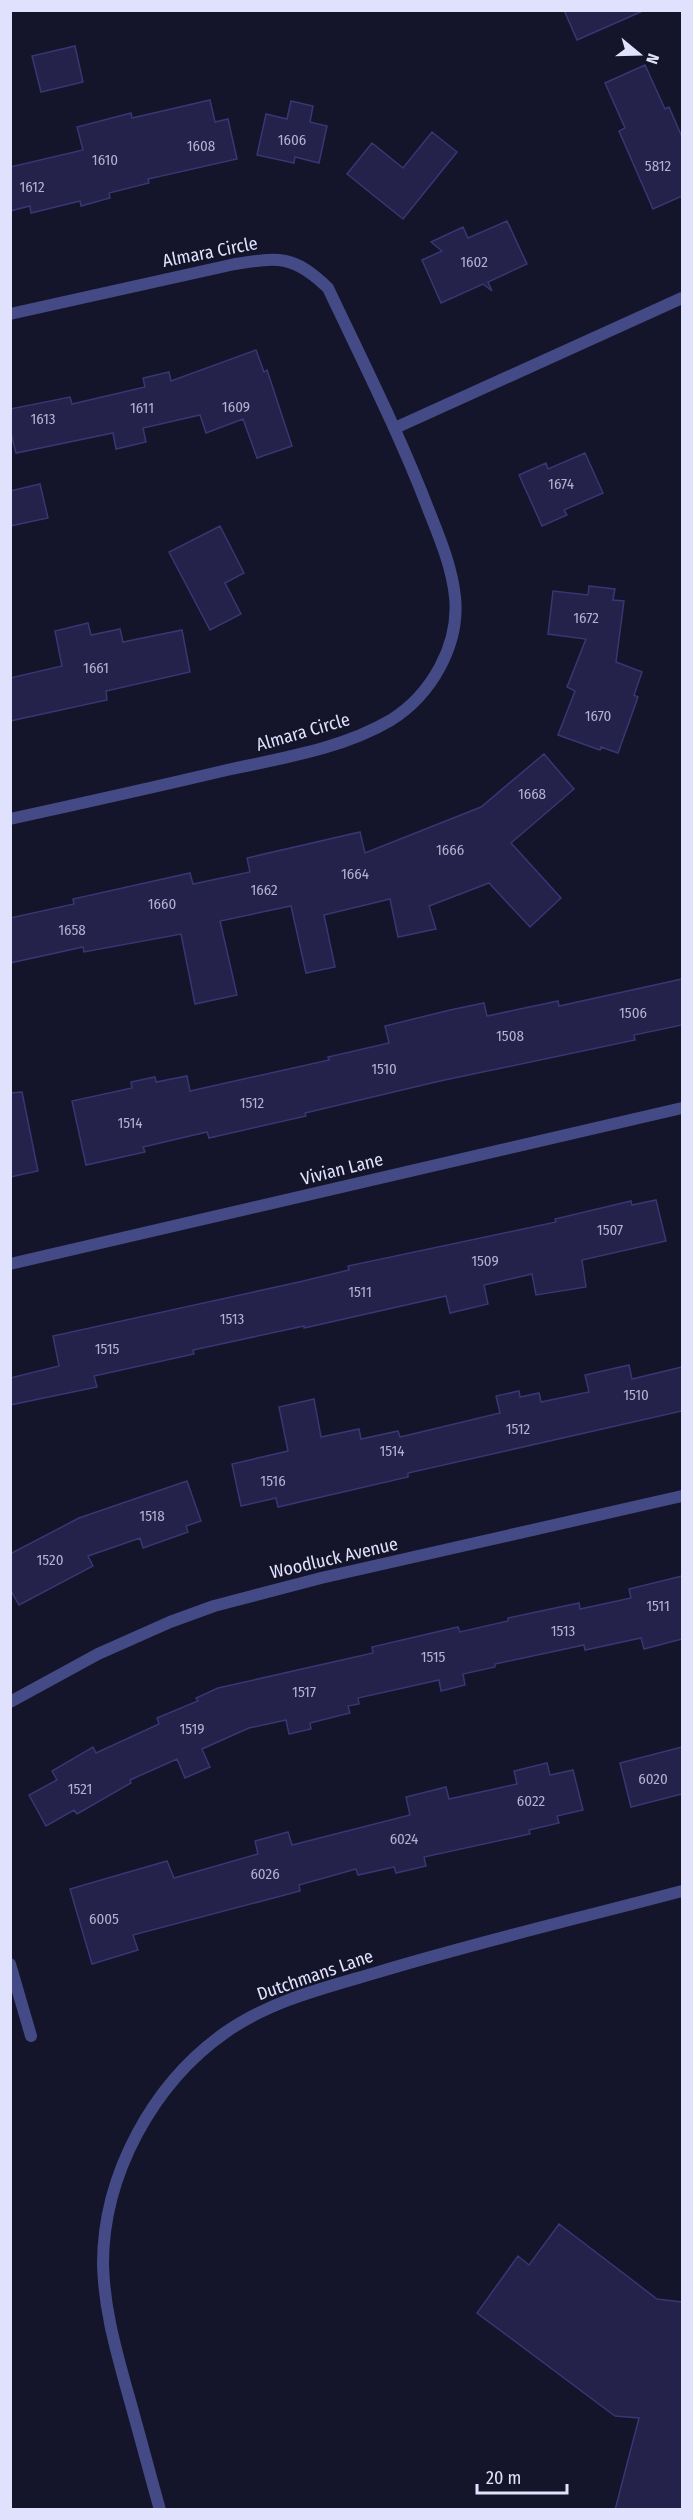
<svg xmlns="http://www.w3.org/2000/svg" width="693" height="2520" viewBox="0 0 693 2520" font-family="'Fira Sans Condensed',sans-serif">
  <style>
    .building { fill: #24214a; stroke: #393674; stroke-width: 1.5 }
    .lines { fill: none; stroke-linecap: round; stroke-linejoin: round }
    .street { stroke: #434a85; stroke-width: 12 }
    .labels { text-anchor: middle; stroke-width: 4.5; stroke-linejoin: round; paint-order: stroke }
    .number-label { font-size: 15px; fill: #b1b1d0 }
    .street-label { font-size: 18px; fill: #e0e1fc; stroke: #14142a }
  </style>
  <rect width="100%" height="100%" fill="#14142a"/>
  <path class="building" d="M564,10H645L577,40Z
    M75,46L83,82L41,92L32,56Z
    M645,65L665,109L669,107L682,137V196L653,209L619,131L625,128L605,83Z
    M210,100L215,122L228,119L237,159L148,179L149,183L109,193L110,198L81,206L80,201L31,213L30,206L10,211V167L83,150L77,127L131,113L132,118Z
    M291,101L313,106L310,122L327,126L319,163L295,157L294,163L257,155L266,114L287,119Z
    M432,132L457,152L403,219L347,174L372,143L403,168Z
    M507,221L527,264L488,282L492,291L483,284L441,303L422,260L442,251L431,242L463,227L468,238Z
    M256,350L264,372L267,370L292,446L257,458L243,419L206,433L200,415L143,428L146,442L116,449L113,433L16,453L10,430V409L70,397L72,404L145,387L143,378L169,372L171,381Z
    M585,453L603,493L564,510L567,515L542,526L519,475L546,463L548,469Z
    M40,484L48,518L10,526V491Z
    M220,526L244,573L225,583L241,614L210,630L169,552Z
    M589,586L615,589L613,600L624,601L616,662L642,672L634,695L638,697L618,753L601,747L600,750L558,735L575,691L567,687L586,639L548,634L553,591L588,595Z
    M88,623L91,635L120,629L123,642L182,630L190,672L106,691L107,700L10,721V678L62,666L55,631Z
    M544,754L574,789L511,843L561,898L530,927L489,883L429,906L436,929L398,937L390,899L324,915L335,967L306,973L291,906L220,921L237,995L195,1004L181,934L84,952L83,947L10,963V918L74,904L73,899L190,873L193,884L250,872L247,858L360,832L365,853L481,807Z
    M682,979V1025L634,1035L635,1040L440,1081L305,1113L306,1116L209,1138L207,1132L143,1147L145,1152L86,1165L72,1101L132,1088L131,1082L155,1077L156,1082L187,1076L190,1091L329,1060L328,1057L389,1043L385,1026L450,1010L484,1003L487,1016L558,1001L559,1006Z
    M22,1092L38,1171L10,1177V1093Z
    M656,1200L666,1241L582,1260L586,1287L536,1295L532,1274L484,1285L488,1304L450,1313L446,1296L304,1328V1326L193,1350L194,1354L94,1376L97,1387L10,1405V1378L59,1366L53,1336L299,1282L349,1270L348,1266L556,1222L555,1219L631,1201L632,1205Z
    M629,1365L632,1379L682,1367V1411L408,1473V1477L278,1507L276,1498L241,1506L232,1464L288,1451L279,1407L314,1399L321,1437L359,1429L361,1439L398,1431L400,1437L500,1413L496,1396L519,1391L520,1397L539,1393L541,1402L589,1392L585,1375Z
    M187,1481L201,1521L186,1526L188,1532L143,1548L140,1538L88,1556L93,1566L19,1605L10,1589V1554L79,1518Z
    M682,1576V1639L644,1649L641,1638L585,1650L584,1645L495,1664V1667L463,1674L465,1685L441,1691L439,1680L358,1698L359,1704L348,1706L350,1713L310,1723L311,1729L289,1734L286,1720L249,1728L202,1749L210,1767L185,1778L177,1759L130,1780L131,1783L77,1814L74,1810L46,1826L29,1795L57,1780L52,1771L93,1747L96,1753L159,1724L157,1718L198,1701L196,1698L218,1688L373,1653L372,1647L458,1627L460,1632L508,1621V1618L579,1603L580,1609L631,1598L629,1589Z
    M682,1747V1794L631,1807L620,1763Z
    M547,1763L550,1775L573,1770L583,1810L557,1816L559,1823L529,1830L530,1834L424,1857L426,1866L396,1873L394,1867L358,1875L356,1869L299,1885L300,1891L133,1935L138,1950L92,1964L70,1889L167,1861L174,1878L258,1854L255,1841L288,1832L292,1845L410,1815L406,1797L446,1787L449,1799L517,1784L514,1771Z
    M559,2224L657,2299L682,2302V2510H615L639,2418L615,2416L477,2313L518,2256L529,2265Z"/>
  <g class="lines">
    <path class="street" d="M10,314L235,264C279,257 294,255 328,288C363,362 400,435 429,511C440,539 452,567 455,597C460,645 431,695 391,720C342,749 282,758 227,770C155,787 83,803 10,819
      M395,428L682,298
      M10,1264L682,1108
      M10,1702L98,1654L170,1622L214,1606L321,1578L682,1496
      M10,1964L31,2036
      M160,2510C148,2467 137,2425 125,2383C114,2343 104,2306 103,2264C103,2175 153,2083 226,2032C270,2001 324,1988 375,1973C477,1942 580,1918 682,1891"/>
  </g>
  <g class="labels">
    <g class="number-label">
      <text x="292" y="145">1606</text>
      <text x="201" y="151">1608</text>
      <text x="105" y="165">1610</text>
      <text x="658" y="171">5812</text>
      <text x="32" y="192">1612</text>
      <text x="474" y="267">1602</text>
      <text x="236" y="412">1609</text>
      <text x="142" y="413">1611</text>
      <text x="43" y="424">1613</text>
      <text x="561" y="489">1674</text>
      <text x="586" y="623">1672</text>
      <text x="96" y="673">1661</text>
      <text x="598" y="721">1670</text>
      <text x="532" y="799">1668</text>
      <text x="450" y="855">1666</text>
      <text x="355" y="879">1664</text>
      <text x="264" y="895">1662</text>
      <text x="162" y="909">1660</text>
      <text x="72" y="935">1658</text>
      <text x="633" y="1018">1506</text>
      <text x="510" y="1041">1508</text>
      <text x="384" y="1074">1510</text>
      <text x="252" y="1108">1512</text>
      <text x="130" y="1128">1514</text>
      <text x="610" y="1235">1507</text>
      <text x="485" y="1266">1509</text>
      <text x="360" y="1297">1511</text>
      <text x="232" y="1324">1513</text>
      <text x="107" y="1354">1515</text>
      <text x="636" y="1400">1510</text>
      <text x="518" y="1434">1512</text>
      <text x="392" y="1456">1514</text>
      <text x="273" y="1486">1516</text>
      <text x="152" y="1521">1518</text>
      <text x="50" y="1565">1520</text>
      <text x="658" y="1611">1511</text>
      <text x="563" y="1636">1513</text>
      <text x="433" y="1662">1515</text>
      <text x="304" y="1697">1517</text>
      <text x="192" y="1734">1519</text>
      <text x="653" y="1784">6020</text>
      <text x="80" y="1794">1521</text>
      <text x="531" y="1806">6022</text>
      <text x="404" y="1844">6024</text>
      <text x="265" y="1879">6026</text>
      <text x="104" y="1924">6005</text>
    </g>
    <g class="street-label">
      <text transform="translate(210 252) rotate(-11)" y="6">Almara Circle</text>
      <text transform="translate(303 732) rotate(-16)" y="6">Almara Circle</text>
      <text transform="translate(342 1169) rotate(-14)" y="6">Vivian Lane</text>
      <text transform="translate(334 1558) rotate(-13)" y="6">Woodluck Avenue</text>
      <text transform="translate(315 1975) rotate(-19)" y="6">Dutchmans Lane</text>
    </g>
  </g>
  <rect width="693" height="2520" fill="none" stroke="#e0e1fc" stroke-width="24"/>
  <g transform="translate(639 54) rotate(109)" stroke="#14142a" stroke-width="4.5" paint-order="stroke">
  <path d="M0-4.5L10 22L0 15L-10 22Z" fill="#e0e1fc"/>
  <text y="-9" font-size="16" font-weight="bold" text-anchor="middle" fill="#e0e1fc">N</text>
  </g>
  <path d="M477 2484v9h90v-9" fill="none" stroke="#e0e1fc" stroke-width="3"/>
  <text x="486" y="2484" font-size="18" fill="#e0e1fc" stroke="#14142a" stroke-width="4.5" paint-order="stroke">20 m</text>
</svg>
